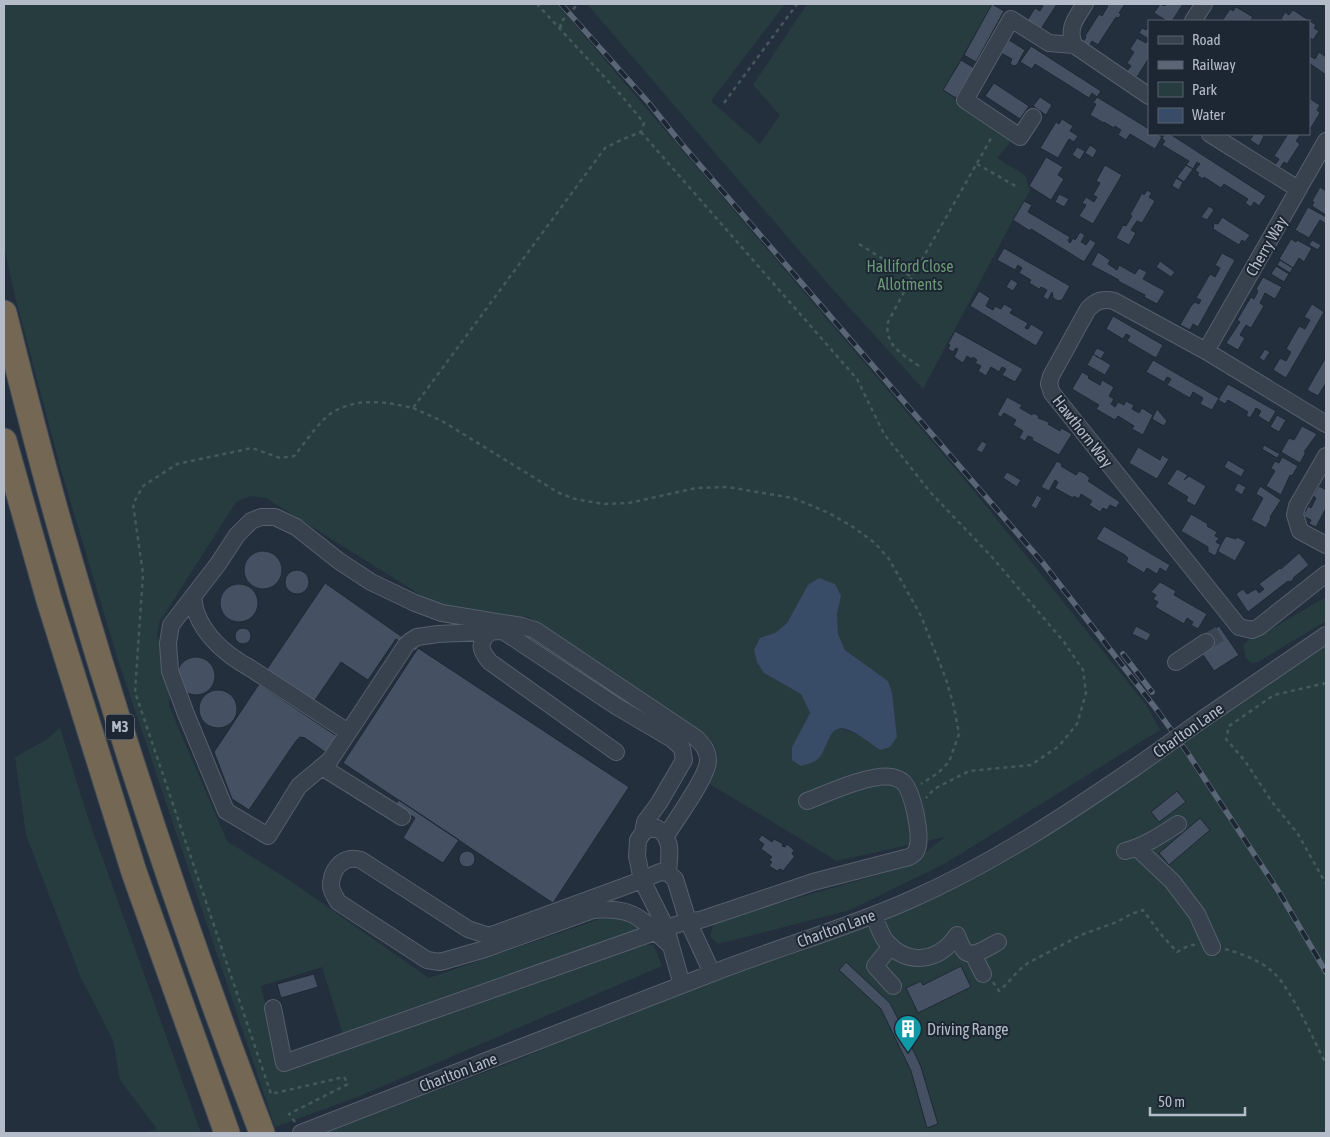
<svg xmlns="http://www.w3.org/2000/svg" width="1330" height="1137" viewBox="0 0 1330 1137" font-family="'Asap Condensed',sans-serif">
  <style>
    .green { fill: #263c3f; fill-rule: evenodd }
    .water { fill: #394c67 }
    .building { fill: #455162; stroke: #1f2835 }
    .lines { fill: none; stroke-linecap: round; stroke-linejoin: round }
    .minor-tunnel { stroke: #3a4453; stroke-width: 16; stroke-dasharray: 16 8; stroke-linecap: butt }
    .minor-casing { stroke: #565f6c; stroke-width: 18 }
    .highway-casing { stroke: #434c59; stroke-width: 27 }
    .path { stroke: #44595c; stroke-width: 2.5; stroke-dasharray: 4 4; stroke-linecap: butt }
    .minor { stroke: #38414e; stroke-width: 16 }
    .highway { stroke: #746855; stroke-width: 25 }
    .rail-casing { stroke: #5a6575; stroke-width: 5.5 }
    .rail { stroke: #1d2633; stroke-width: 4; stroke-dasharray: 11; stroke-linecap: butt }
    .minor-bridge-casing { stroke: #565f6c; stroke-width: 18; stroke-linecap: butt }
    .minor-bridge { stroke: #38414e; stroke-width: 16 }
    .labels { text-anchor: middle; stroke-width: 4; stroke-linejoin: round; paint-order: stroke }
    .shield { fill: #1d2633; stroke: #878f9c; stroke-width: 1 }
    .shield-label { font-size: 15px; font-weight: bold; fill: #b4bcc9 }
    .street-label { font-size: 16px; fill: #b4bcc9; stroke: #1d2633 }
    .park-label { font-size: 16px; fill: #6b9a76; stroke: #1d2633 }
    .poi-label { font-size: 16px; fill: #b4bcc9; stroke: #1d2633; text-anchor: start }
  </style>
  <rect width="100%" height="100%" fill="#242f3e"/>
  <path class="green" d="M4,4H557L965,480L1147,706L1160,730L946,863L850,910L718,944L710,937L713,925L728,918L908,866L945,837L837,861L708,783C716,764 723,758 711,740L529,617L465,612L442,607L419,594L266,498L250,496L236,502L159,623L157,635L163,653L170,686L169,706L227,841L289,880L429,978L597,920L624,915L639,927L636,930L640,945H654L662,966L360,1096L275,1127L118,660L61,470L16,300L4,247ZM808,585L841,596L837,614L838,634L845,650L888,681L892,692L897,737L880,750C869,743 842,720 832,733C826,740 823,750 819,758L792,747L810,713L801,694L764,673L760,639L775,633L787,623ZM322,967L345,1041L279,1064L261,986Z
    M587,4H785L711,101L760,144L780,115L753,85L807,4H992L943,90L1010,137L1009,144L997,158L1025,175L1030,191L1013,220L923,389L828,284Z
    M1326,597V621L1258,662L1251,663L1246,658L1243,645L1248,640L1266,632Z
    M1326,635V1133H324L523,1058L682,985L944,884Z
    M60,728L87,815L201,1133H145L157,1129L120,1080L113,1040L81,978L26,835L15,757L46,740Z"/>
  <path class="water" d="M819,578L835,584L841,596L837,614L838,634L845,650L888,681L892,692L897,737L890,747L880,750C871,744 855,731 846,729C828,724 828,749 819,758C814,763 807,764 801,766L792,760V747L810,713L801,694L764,673L757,662L754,650L760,638L775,633L787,623L808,585Z"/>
  <path class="building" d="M992,4L1004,11L976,62L964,55Z
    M1040,4H1057L1039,32L1025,24L1035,8L1040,11L1043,6Z
    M1106,4H1125L1119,13L1121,14L1119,18L1116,17L1098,45L1092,41L1089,46L1083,42L1086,37L1085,36L1099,14L1102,16L1108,6Z
    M1160,4L1165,6L1166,4H1183L1172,21H1167L1154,13Z
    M1236,7L1253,17L1250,21H1222L1230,9L1233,11Z
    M1293,10L1316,25L1314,28L1319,31L1313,40L1309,37V21H1284L1281,19L1285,12L1289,15Z
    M1149,27V58L1137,77L1127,71L1131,66L1127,63L1134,52L1130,49L1137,38L1146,43L1149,39L1139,33L1142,28L1146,30Z
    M1009,40L1025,50L1017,65L1014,66L1010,64L1012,59L1001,53Z
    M1031,46L1101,91L1097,97L1092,93L1089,98L1035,64L1032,69L1020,62Z
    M1319,52L1326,57V75L1309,63L1310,56L1315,59Z
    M961,60L974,68L956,98L943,90Z
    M994,83L1029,106L1020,119L985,96Z
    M1040,97L1052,105L1046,115L1033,106Z
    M1097,97L1149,129V134H1157L1162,137L1155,149L1130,134L1126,140L1118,135L1121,130L1115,126L1114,128L1104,122V123L1090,115L1096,104L1093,103Z
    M1310,99L1320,105L1317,110L1320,113L1309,131V104L1311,103L1309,102Z
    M1062,119L1073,126L1070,131L1078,136L1074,142L1069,139L1058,158L1040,148L1056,122L1059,124Z
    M1165,134H1170L1266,196L1259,206L1254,202L1251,207L1245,203L1248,199L1224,184L1221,188L1204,177L1203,179L1197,175L1199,173L1195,170L1200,164L1197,162L1193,169L1186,165L1189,161L1162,145L1165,141L1162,138Z
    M1254,134H1260L1264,136L1259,146L1250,140Z
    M1288,134H1301L1296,141L1300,144L1287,164L1284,162L1280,168L1275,165L1279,159L1274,156Z
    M1090,145L1097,150L1093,158L1085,153Z
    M1077,147L1085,151L1080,160L1072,155Z
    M1046,157L1063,167L1058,175L1064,179L1051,200L1029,186Z
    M1105,165L1122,175L1093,224L1079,216L1086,205L1082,203L1086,197L1094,202L1097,197L1093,195L1100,183L1096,181Z
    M1186,165L1193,169L1184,182L1177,177Z
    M1176,178L1183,182L1179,190L1172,186Z
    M1320,187L1326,191V215L1312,206L1314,202L1312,201Z
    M1147,190L1152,193L1149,197L1155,201L1142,223L1137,221L1131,230L1136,233L1129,245L1116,238L1123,225L1126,226L1132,216L1130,215L1142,193L1144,195Z
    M1059,194L1069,199L1064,207L1055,202Z
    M1024,201L1032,205L1028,212L1070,237L1068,241L1070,243L1073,238L1075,240L1080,232L1085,235L1081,242L1086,245L1090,239L1096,243L1084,262L1031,229L1030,231L1013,220Z
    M1209,206L1214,210L1207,220L1201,217Z
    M1308,207L1326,217V224L1320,220L1309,238L1295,230Z
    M1222,217L1250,235L1245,242L1242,240L1239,245L1213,229L1214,223L1218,224Z
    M1291,239L1296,242L1297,240L1312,248L1304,262L1299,258L1293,268L1279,259Z
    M1312,240L1321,245L1318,250L1309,245Z
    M1004,248L1070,286L1062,300L1058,301L1053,298L1052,292L1048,300L1043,297L1047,290L1041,287L1039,289L1029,283L1031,280L1019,273L1022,268L1018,265L1015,270L997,260Z
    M1098,252L1110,260L1108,264L1117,270L1119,265L1135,274L1139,268L1147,272L1143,279L1165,291L1157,304L1144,297L1145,295L1118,281L1119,280L1091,265Z
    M1222,253L1235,260L1198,327L1193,324L1190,330L1180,325L1191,306L1195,302L1199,304L1201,300L1196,298L1210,274L1215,277L1220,268L1215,265Z
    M1280,260L1293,268L1290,273L1277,265Z
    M1160,261L1175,272L1171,277L1156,267Z
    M1276,266L1289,274L1284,282L1271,274Z
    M1263,277L1282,287L1275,299L1265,293L1260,303L1264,306L1251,328L1246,325L1240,335L1245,338L1238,350L1226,343L1240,322L1237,320L1251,297L1254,299L1258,291L1256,289Z
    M1011,279L1018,283L1013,291L1006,287Z
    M979,291L990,298L986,306L993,310L995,306L1001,309L1004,304L1013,309L1010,313L1028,323L1025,328L1028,329L1031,324L1044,332L1036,346L970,306Z
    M1312,304L1324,312L1286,378L1273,370L1280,358L1286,361L1291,352L1286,349L1299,326L1305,329L1310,320L1304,317Z
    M1113,316L1163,345L1156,358L1127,341L1130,336L1126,334L1123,339L1106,329Z
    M955,331L1023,369L1015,382L1002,375L1006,369L1002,367L999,372L991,367L986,376L978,371L981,366L975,363L977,360L973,357L972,359L967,356L963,363L954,357L958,349L956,348L953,352L948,349L950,345L948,344Z
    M1097,348L1105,352L1101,359L1093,354Z
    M1265,349L1270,352L1264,361L1259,358Z
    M1093,354L1111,365L1105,375L1087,365Z
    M1326,357V383L1318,396L1307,390Z
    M1153,360L1219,398L1212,410L1200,404L1203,398L1193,392L1190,398L1167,385L1171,379L1167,377L1164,382L1146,372Z
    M1082,372L1089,376L1088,378L1100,385L1102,380L1114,387L1109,396L1114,399L1111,404L1115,407L1118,402L1124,405L1126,401L1134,405L1132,409L1139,413L1142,408L1153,415L1143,435L1132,429L1134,426L1118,416L1115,420L1096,409L1099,405L1072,389Z
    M1228,384L1276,411L1269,423L1258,416L1261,411L1256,408L1250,418L1246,415L1248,412L1228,400L1225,404L1218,400Z
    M1007,397L1022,405L1020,408L1032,415L1033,413L1039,416L1038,418L1049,422L1048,424L1060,431L1061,428L1072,434L1059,455L1032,440L1033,438L1028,436L1025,441L1019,438L1023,431L1013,425L1016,420L1004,413L1001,417L997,415Z
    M1157,409L1167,421L1164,426L1152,419Z
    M1277,415L1286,420L1279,432L1270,427Z
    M1302,426L1317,434L1304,452H1306L1300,463L1281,452L1289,438L1294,440Z
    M982,441L987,444L982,453L976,450Z
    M1264,445L1280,454L1277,458L1262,449Z
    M1138,447L1160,460L1162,455L1169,459L1157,479L1129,463Z
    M1282,457L1298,466L1292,476L1290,475L1281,495L1266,486L1275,471L1271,468L1275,461L1279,463Z
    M1228,460L1245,470L1241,477L1224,467Z
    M1057,461L1062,464L1061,466L1076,475L1079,471L1086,474V475L1090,478L1088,481L1120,502L1116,508L1110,505L1107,510L1103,508L1100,512L1089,505L1092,501L1081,494L1079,499L1074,496L1073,498L1055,488L1058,482L1055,480L1049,491L1041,487Z
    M1177,469L1188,475L1184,480L1189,476L1206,486L1195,506L1186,501L1188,497L1167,484Z
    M1007,472L1021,480L1017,487L1003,478Z
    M1238,483L1246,487L1242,495L1234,490Z
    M1260,486L1281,500L1270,517L1271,518L1266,528L1251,520L1263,498L1256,494Z
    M1319,486L1326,490V508L1316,527L1309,524L1311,520L1303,516L1308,506L1311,508L1316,498L1313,496Z
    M1037,495L1042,498L1036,509L1031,506Z
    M1191,514L1208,524L1207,526L1217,532L1215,536L1219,538L1216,542L1221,545L1215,556L1208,552V547L1181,531Z
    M1104,526L1170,565L1166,572L1160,568L1157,574L1147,568L1144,573L1126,562L1128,558L1125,555L1096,539Z
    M1226,536L1236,539L1237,537L1246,542L1235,561L1217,551Z
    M244 570a19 19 0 1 1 38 0a19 19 0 1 1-38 0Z
    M1299,553L1309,565L1293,578L1294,579L1290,582L1288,581L1248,612L1236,594L1243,589L1247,594L1256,589L1259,593L1264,589L1259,584L1280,568L1281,569Z
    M285 582a12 12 0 1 1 24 0a12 12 0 1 1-24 0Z
    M1160,582L1176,591L1174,595L1207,614L1198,629L1191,625L1193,622L1187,618L1184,624L1155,607L1158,602L1153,599L1156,595L1151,592Z
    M325,583L418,648L416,651L396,639L368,680L341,662L311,706L263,675Z
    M220 603a19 19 0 1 1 38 0a19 19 0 1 1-38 0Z
    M1136,626L1151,634L1147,641L1132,634Z
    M1219,626L1239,655L1214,671L1199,649L1203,638Z
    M235 636a8 8 0 1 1 16 0a8 8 0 1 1-16 0Z
    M418,648L629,787L553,903L343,763Z
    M177 676a19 19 0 1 1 38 0a19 19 0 1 1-38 0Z
    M259,684L338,737L328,754L305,738L300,737L296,741L249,810L232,799L214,752Z
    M199 709a19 19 0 1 1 38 0a19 19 0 1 1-38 0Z
    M1177,791L1186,802L1159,822L1151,812Z
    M399,800L459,840L443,863L403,838L415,818L395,805Z
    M1200,818L1210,830L1169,865L1159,853Z
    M762,835L772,842L774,839L783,844L782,846L785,847L787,844L794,850L792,854L795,856L783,871L780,869L777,871L769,866L772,862L769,860L772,857L761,849L764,844L758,840Z
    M459 859a8 8 0 1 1 16 0a8 8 0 1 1-16 0Z
    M846,962L890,1003L900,1023L906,1020L914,1036L908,1039L921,1067L938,1124L927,1128L911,1071L881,1009L839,970Z
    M961,966L971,987L918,1013L906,988L921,981L923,985Z
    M314,974L318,987L281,998L277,984Z"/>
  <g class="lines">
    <path class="minor-tunnel" d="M1206,642L1223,632"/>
    <defs>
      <path id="minor" d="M1085,4C1076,18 1067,28 1074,45L1149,96
        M1193,21L1204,4
        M1033,117L1020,137L965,100L1011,19L1049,43L1074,45
        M1210,134L1298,189
        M1206,351L1326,141
        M1326,424L1206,351L1114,301C1103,298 1096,301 1088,309L1051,376L1049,384L1052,393L1239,627L1252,630L1259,627L1326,574
        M1326,456L1297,506L1295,515L1300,531L1326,545
        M193,596C194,601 194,607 196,612C205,637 228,656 250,668L348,732
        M492,626L491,631C478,643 479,649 490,662L616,752
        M409,642L417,637L438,634L503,631L616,706L672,739L682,748L684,760L659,803L645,822L643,833
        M406,645L330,760L299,786L268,836L226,811L186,714L170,671L168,643L171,625L218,564L237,535L251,521L261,517H275L296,527L339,561L371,582L415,603L442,613L522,626L535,630L696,738C703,745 708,750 708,761C707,778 676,819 666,836
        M1176,662L1206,642
        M1203,719L1326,635
        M322,767L402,817
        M1137,848L1172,881L1197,914L1212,947
        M1125,851C1145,846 1161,835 1178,824
        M668,873L660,872L642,880L489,936L468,929L361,860C345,855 333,866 331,883C330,890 335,896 338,902L427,960L440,962L485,949L593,910C636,907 641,919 671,946
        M874,915C877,923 880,933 885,940C907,967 939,962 957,935
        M666,928L688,921L700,920L813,882L909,857C913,855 916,853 917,849C922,836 913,792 903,782C900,779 896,778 892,777C871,773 828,793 807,801
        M957,935C959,940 961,946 964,950C971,960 990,946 998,942
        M891,946L875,966L893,986
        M973,954L983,974
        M682,985L666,928L642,880L637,856L638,840L645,830L657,828C674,839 669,856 668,873L675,879L688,921L712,973
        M273,1008L284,1063L655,932
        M301,1133C437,1080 574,1027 710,974C776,948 845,929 910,900C992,864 1066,815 1140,764"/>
      <path id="highway" d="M4,313C24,393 44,473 67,551C124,748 189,942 262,1133
        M4,441L49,600L134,872L227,1133"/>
    </defs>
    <use href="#minor" class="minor-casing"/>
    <use href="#highway" class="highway-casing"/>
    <path class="path" d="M561,28L560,23L578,4
      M724,103L797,4
      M641,132L857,379L884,434L931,493L992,557L1064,642L1083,670L1086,693L1077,724L1059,746L1031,765L969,771L934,789L926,798
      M977,164L1019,188
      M859,244L912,277
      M919,366C902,354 884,345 888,322L912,277L993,135
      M413,408L442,421L559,493L575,499L603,504L629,503L696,488L728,487L757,492L793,498L829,513L853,527L875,543L889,559L921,616L946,679L954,707L959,734L949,762L938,773L921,784
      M1326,683L1274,695L1229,726L1226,739L1245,761L1272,802L1298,834L1326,884
      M1225,949C1242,954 1260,960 1274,973C1293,992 1313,1039 1326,1064
      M993,982L999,991C1010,982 1016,971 1028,963L1081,935L1117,922L1131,914L1143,910L1159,932L1177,952L1190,945H1197
      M295,1122L289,1114L348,1084L344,1077L271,1094L135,692L143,574L133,504L143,486L177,464L252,448L280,458L294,456C305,443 319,421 333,412C359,397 386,402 413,408L605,148L621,140L641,132L644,123L621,95L537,4"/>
    <use href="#minor" class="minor"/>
    <use href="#highway" class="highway"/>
    <defs>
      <path id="rail" d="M561,4L648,102L680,142L1043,563L1157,710L1187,752L1279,892L1326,972
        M1123,654L1152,692"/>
    </defs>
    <use href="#rail" class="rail-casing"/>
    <use href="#rail" class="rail"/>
    <defs>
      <path id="minor-bridge" d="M1140,764L1203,719"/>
    </defs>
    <use href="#minor-bridge" class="minor-bridge-casing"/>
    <use href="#minor-bridge" class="minor-bridge"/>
  </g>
  <defs>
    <symbol id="building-pin" viewBox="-11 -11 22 30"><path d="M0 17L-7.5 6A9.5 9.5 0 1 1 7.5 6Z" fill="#0f9aa8" stroke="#1d2633"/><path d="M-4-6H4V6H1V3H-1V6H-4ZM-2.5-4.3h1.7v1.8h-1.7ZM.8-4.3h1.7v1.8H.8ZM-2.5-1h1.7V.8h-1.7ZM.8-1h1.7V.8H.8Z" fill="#fff"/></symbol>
  </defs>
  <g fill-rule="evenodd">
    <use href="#building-pin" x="892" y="1013" width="32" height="43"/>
  </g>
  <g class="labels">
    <rect class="shield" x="106" y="714.5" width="28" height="25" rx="4"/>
    <g class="shield-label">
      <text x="120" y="732">M3</text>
    </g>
    <g class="street-label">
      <text transform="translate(1266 246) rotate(-60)" y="6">Cherry Way</text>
      <text transform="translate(1083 431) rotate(52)" y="6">Hawthorn Way</text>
      <text transform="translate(1188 730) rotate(-35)" y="6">Charlton Lane</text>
      <text transform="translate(836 928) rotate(-20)" y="6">Charlton Lane</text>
      <text transform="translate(458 1072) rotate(-21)" y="6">Charlton Lane</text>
    </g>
    <g class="park-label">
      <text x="910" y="272">Halliford Close<tspan x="910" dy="18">Allotments</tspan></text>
    </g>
    <g class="poi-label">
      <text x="927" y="1035">Driving Range</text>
    </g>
  </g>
  <rect width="1330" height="1137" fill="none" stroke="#b4bcc9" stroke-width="10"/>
  <rect x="1148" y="20" width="162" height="115" fill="#1d2633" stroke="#59626f"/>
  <rect x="1158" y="36" width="25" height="8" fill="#38414e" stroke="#59626f"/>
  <text x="1192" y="45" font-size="15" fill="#b4bcc9">Road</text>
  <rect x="1158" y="61" width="25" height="8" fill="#5a6575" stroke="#59626f"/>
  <text x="1192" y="70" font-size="15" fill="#b4bcc9">Railway</text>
  <rect x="1158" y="82" width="25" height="15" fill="#263c3f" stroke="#59626f"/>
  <text x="1192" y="95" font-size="15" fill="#b4bcc9">Park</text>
  <rect x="1158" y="108" width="25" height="15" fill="#394c67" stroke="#59626f"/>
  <text x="1192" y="120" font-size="15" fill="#b4bcc9">Water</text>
  <path d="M1150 1107v8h95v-8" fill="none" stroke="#b4bcc9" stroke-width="2.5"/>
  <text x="1158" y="1107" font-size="15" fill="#b4bcc9" stroke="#1d2633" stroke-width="4" paint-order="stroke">50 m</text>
</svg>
